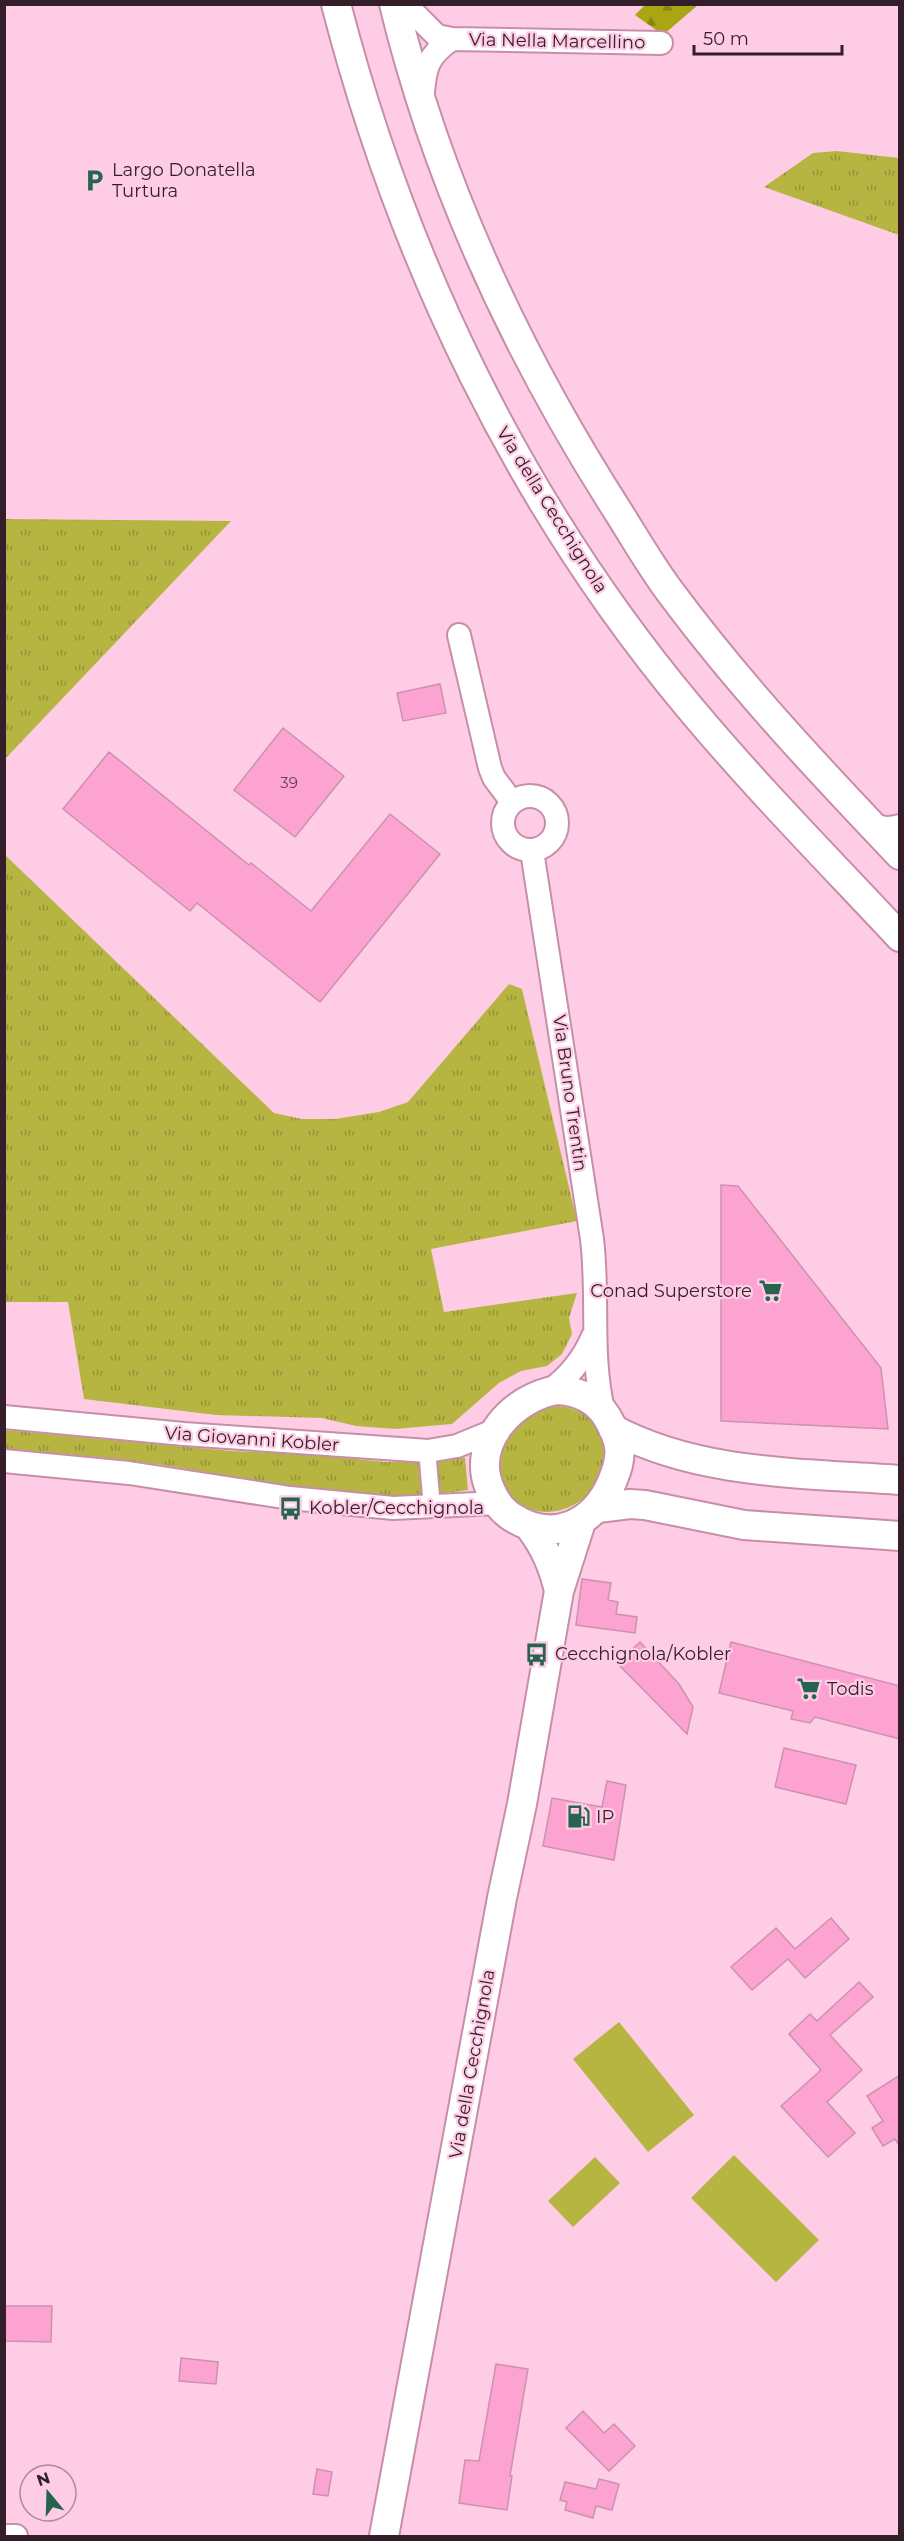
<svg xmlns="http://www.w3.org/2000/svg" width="904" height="2541" viewBox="0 0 904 2541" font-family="Montserrat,sans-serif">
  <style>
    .grass { fill: url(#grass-tufts) }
    .forest { fill: url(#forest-firs) }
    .pitch { fill: #b7b542 }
    .building { fill: #fca3d1; stroke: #cb92af; stroke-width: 1.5 }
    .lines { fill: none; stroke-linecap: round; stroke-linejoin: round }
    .pedestrian-casing { stroke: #c78eaa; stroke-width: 20 }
    .minor-casing { stroke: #c78eaa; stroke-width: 26 }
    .tertiary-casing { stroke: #c78eaa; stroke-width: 32 }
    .pedestrian { stroke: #fff; stroke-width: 16 }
    .minor { stroke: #fff; stroke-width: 22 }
    .tertiary { stroke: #fff; stroke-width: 28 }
    .labels { text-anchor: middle; stroke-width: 4.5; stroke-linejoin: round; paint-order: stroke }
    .number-label { font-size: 15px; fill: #663f54 }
    .street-label { font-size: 18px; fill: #341e2a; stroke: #fecde5 }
    .poi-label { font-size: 18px; fill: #341e2a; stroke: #fecde5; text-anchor: start }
  </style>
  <defs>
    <pattern id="grass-tufts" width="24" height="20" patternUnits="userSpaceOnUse" patternTransform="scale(1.5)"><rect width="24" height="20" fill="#b7b542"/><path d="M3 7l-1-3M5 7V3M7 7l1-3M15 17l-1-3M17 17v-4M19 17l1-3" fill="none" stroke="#969337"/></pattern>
    <pattern id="forest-firs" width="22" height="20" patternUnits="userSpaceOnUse" patternTransform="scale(1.5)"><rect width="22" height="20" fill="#a9a513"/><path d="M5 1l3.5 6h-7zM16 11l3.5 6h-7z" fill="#8a8612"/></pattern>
  </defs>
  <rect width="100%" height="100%" fill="#fecde5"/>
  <path class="grass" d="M837,151L899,158V235L764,187L813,153Z
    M5,482V519L231,521L5,759Z
    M4,854L274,1113L302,1119H335L379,1112L408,1102L509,984L522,989L577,1221L431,1249L444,1312L577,1293L569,1318L572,1334L562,1354L547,1366L521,1371L499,1383L452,1424L395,1429L356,1426L322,1418L216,1415L84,1399L68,1302H5Z
    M559,1406C581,1410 593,1415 601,1436C623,1487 556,1535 514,1500C488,1478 498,1440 521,1420C531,1411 546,1408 559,1406Z
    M4,1430L231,1451L307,1454L386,1462H424L426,1496C343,1496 262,1482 181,1468C123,1458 63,1454 5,1449Z
    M460,1457L465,1458L468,1490L437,1494L432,1461Z"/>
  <path class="forest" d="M645,5H698L663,35L635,15Z"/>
  <path class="pitch" d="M619,2022L694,2115L648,2152L573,2059Z
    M734,2155L819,2240L776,2282L691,2198Z
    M595,2157L620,2183L573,2227L548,2201Z"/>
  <path class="building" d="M440,684L446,713L403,721L397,693Z
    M283,728L344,776L295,837L234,790Z
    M109,752L249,865L251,863L311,911L390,814L440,854L320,1002L197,903L190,911L63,809Z
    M721,1185L738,1186L881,1368L888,1429L721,1421Z
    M582,1579L611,1583L608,1600L618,1602L616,1614L637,1617L635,1633L576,1625Z
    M640,1642L679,1684L693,1707L687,1734L617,1663Z
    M731,1642L900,1686V1739L815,1717L810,1723L791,1719L793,1711L719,1693Z
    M784,1748L856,1765L846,1804L775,1787Z
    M607,1781L626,1785L614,1860L543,1846L552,1798L602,1807Z
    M831,1918L849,1939L805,1978L788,1959L752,1990L731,1967L776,1928L795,1949Z
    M859,1982L873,1997L830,2035L862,2070L827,2102L855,2133L828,2157L781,2106L821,2070L789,2034L810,2014L817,2021Z
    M900,2075V2147L895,2139L883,2146L872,2128L883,2121L867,2096Z
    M4,2306H52L51,2342L4,2341Z
    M181,2358L218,2362L216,2384L179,2381Z
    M496,2364L528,2369L510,2476H512L507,2510L459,2503L465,2460L479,2461Z
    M583,2411L604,2433L614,2424L635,2446L609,2471L566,2428Z
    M317,2469L332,2472L328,2496L313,2494Z
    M599,2479L619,2484L612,2510L596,2506L593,2518L565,2510L567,2502L560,2500L565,2482L596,2489Z"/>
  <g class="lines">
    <defs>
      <path id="pedestrian" d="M428,1461L431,1496"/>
      <path id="minor" d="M405,4L437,36L452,39L661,43
        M422,101C425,70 425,57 452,39
        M459,635L490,768L494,778L512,802
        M503 823a27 27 0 1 1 54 0a27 27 0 1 1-54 0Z
        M865,818C877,828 885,830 900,826
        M532,851L592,1239C599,1298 590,1352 603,1410
        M548,1392C569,1377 583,1360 593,1336
        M4,1417L184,1434L428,1451L457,1446L496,1430
        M4,1461L129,1473L290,1498L393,1508L498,1503
        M4,2536H16"/>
      <path id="tertiary" d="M336,4C402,260 520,505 690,708C756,787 829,861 900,937
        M394,4C438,185 519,357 619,513C636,540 652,568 671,593C740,686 820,771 900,855
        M557,1390C578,1391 596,1399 607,1417C612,1426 618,1436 619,1447C621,1459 617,1470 612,1482C594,1524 554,1544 512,1517C502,1511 495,1501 490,1489C470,1443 513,1397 557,1390Z
        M613,1429C699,1475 804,1473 900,1480
        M598,1508L630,1504L645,1505L744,1525L900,1536
        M529,1526C545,1547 553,1566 559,1591
        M384,2536L502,1898L522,1804L559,1591L581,1522"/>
    </defs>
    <use href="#pedestrian" class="pedestrian-casing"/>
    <use href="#minor" class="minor-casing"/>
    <use href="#tertiary" class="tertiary-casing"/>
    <use href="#pedestrian" class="pedestrian"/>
    <use href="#minor" class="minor"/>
    <use href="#tertiary" class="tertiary"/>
  </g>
  <defs>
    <symbol id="parking-bare" viewBox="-9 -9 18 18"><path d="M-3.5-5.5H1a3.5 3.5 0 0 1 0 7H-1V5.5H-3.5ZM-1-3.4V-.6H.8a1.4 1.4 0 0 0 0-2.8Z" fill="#27644f" stroke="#fecde5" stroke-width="2.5" paint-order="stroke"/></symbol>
    <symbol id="supermarket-bare" viewBox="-9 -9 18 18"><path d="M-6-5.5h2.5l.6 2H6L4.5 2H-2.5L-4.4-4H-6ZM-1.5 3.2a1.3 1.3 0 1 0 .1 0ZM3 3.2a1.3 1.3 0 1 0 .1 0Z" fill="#27644f" stroke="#fecde5" stroke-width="2.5" paint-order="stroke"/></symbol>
    <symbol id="bus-bare" viewBox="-9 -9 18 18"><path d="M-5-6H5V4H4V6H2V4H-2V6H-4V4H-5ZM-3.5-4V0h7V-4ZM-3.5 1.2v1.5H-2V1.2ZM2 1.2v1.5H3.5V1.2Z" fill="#27644f" stroke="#fecde5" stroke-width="2.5" paint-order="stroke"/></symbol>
    <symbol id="fuel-bare" viewBox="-9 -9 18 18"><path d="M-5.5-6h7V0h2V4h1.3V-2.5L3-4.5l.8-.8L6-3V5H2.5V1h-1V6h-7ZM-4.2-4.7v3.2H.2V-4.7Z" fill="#27644f" stroke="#fecde5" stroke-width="2.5" paint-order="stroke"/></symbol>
  </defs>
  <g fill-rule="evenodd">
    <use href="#parking-bare" x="78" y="164" width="33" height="33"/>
    <use href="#supermarket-bare" x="754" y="1274" width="33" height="33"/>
    <use href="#bus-bare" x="274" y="1492" width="33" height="33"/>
    <use href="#bus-bare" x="520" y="1638" width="33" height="33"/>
    <use href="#supermarket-bare" x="792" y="1672" width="33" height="33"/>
    <use href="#fuel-bare" x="562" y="1800" width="33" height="33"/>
  </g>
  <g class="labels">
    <g class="number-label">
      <text x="289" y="788">39</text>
    </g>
    <g class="street-label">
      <text transform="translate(557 41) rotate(1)" y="6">Via Nella Marcellino</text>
      <text transform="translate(552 510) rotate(58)" y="6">Via della Cecchignola</text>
      <text transform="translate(570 1093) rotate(82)" y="6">Via Bruno Trentin</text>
      <text transform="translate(252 1439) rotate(4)" y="6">Via Giovanni Kobler</text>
      <text transform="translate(472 2064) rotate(-80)" y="6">Via della Cecchignola</text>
    </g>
    <g class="poi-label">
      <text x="112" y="176">Largo Donatella<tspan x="112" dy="21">Turtura</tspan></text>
      <text x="752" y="1297" text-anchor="end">Conad Superstore</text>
      <text x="309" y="1514">Kobler/Cecchignola</text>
      <text x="555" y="1660">Cecchignola/Kobler</text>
      <text x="827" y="1695">Todis</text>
      <text x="596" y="1823">IP</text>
    </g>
  </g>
  <rect width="904" height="2541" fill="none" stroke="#341e2a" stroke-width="12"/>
  <g transform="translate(48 2493) rotate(341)"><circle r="28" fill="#fecde5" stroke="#ad879a" stroke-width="1.5"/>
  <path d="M0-4.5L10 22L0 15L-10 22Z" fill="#27644f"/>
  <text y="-9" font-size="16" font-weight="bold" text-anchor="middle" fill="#341e2a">N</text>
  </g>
  <path d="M694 45v9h148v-9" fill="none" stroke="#341e2a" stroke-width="3"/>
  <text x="703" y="45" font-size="18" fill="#341e2a" stroke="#fecde5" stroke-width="4.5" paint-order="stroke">50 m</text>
</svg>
